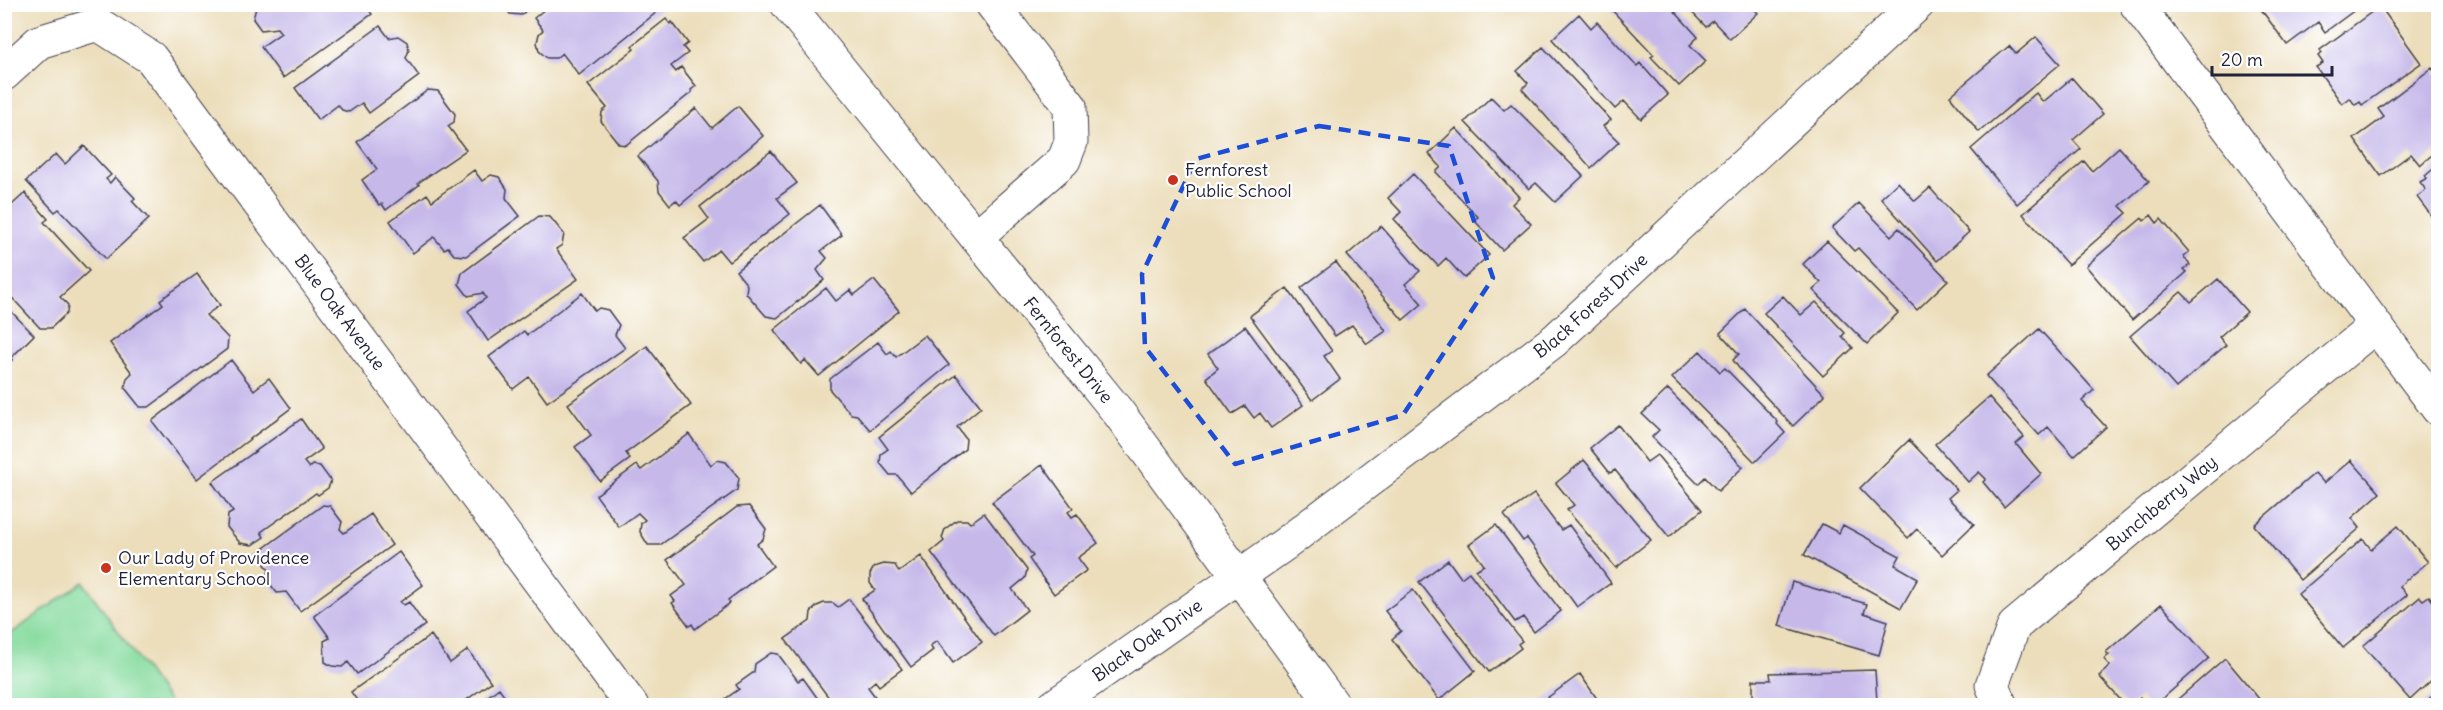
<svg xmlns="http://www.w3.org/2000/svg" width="2443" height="710" viewBox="0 0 2443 710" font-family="Delius,sans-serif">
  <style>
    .green { fill: #86db9e; stroke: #547e6c; stroke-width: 1.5 }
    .building { fill: #c6b9ea }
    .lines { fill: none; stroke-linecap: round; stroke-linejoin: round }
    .minor-casing { stroke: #403e4e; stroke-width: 35 }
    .minor { stroke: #fff; stroke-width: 33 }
    .marked { fill: none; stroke: #1d4ed8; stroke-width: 4.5; stroke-dasharray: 12 8; stroke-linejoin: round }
    .poi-dot { fill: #c8321e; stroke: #fff; stroke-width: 2 }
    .labels { text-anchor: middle; stroke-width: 4.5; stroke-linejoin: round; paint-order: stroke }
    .poi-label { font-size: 18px; fill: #22223b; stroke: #fff; text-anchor: start }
    .street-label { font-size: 18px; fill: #22223b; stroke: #fff }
  </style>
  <rect width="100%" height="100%" fill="#fff"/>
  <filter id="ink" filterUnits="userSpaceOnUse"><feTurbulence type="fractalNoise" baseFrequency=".0167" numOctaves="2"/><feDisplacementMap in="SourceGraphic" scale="12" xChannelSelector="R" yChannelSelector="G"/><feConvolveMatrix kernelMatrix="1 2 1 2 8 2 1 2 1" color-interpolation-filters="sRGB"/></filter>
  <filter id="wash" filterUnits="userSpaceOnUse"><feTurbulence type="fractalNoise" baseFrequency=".008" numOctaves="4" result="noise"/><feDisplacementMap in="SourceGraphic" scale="24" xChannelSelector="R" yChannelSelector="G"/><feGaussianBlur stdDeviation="1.35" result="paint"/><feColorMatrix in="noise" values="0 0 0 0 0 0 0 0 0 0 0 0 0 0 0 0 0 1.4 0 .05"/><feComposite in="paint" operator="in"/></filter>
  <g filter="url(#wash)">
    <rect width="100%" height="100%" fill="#ecdebb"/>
    <path class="green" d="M83,582L171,705H5V638Z"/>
    <g id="blocks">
      <path class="building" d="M257,4H364L372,14L283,78L261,47L281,33L277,28L261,30L253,19Z
        M502,4H534L521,15L510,14Z
        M551,4H661L663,7L579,75L562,53L556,58H547L539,51L537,42L539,34L543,30L534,18Z
        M1614,4H1668L1698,37L1690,45L1706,61L1679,86L1651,57L1654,55L1610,8Z
        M1684,4H1750L1758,13L1730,39L1713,21L1706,27Z
        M2264,4H2363L2325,32L2318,22L2287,45L2260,8Z
        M1155,5H1174V6L1167,7Z
        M2380,6L2421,63L2362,105L2360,102L2355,105L2350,98L2342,104L2316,67L2323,63L2318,56L2322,53L2320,50Z
        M1579,14L1591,28L1597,22L1637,66L1640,63L1668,95L1641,119L1624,101L1615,109L1552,39Z
        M666,19L670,24L672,22L688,43L683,47L688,53L671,66L676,72L681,67L696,86L691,90L692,92L626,145L619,144L601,121L602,112L607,108L588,85L634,49L632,46Z
        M380,26L389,38L398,36L407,42L409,50L406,58L419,76L369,113L362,103L349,112L342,110L338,105L318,120L295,88Z
        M2036,37L2060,64L1979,132L1950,96L2009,46L2016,54Z
        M1543,47L1611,120L1603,126L1619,142L1591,168L1522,89L1528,83L1517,71Z
        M2432,68L2438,76V150L2420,165L2411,154L2381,176L2354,139L2384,117L2378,109Z
        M2072,78L2103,114L2073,140L2081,149L2017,204L1971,149L2036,93L2043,102Z
        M428,90L438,91L455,114L454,122L448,126L466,150L418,183L419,185L386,210L382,204L379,205L362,180L377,169L357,142Z
        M1491,97L1504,110L1511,104L1583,176L1555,202L1536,183L1529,189L1465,122Z
        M738,106L763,136L680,205L676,200L670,205L659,191L658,181L638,156L696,108L712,128Z
        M1456,128L1519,197L1512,204L1531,224L1502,250L1474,220L1478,217L1436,172L1441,167L1429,154Z
        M84,146L111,175L106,179L110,183L115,177L135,198L132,201L149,219L106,259L59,209L55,212L26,181L56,154L65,164Z
        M2119,147L2149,181L2120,206L2127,213L2068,265L2023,214L2084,161L2092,171Z
        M771,151L797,183L777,198L790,214L729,262L719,250L703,262L684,238L709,219L700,207Z
        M2438,165V225L2417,197L2426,190L2420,182L2427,178L2425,176Z
        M474,170L482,181L491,175L499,177L507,189L506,198L520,216L466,256L454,255L448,247L444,249L434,237L413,253L390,221L427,194L432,201Z
        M1413,174L1489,255L1464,278L1446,258L1438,266L1394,219L1401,212L1388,198Z
        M1898,182L1915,201L1930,188L1969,232L1937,261L1881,198Z
        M25,193L48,219L44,222L89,271L60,297L68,305L67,313L51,328H40L4,289V212Z
        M1859,203L1891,236L1899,228L1948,280L1917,310L1858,248L1854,251L1832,228Z
        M820,205L842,235L821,251L827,258L817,270L824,280L777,318L766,316L746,293L747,285L736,271Z
        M2151,215L2157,223L2161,219L2189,252L2183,256L2190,265L2184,269L2187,272L2132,320L2086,266L2142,218L2144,221Z
        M539,216L550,217L564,234L562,245L556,249L578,279L488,341L468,311L486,298L483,293L468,296L459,284L462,273Z
        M1381,226L1420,271L1405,284L1422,304L1403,320L1347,255Z
        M1827,241L1898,313L1867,344L1813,290L1821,283L1803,264Z
        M1336,262L1386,331L1367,344L1352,325L1335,336L1301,288Z
        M197,274L220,305L206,315L228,338L227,349L149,407H140L125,388L127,378L132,373L110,343L163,304L160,300Z
        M2218,279L2247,312L2219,337L2226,345L2176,388L2130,336L2181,292L2191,302Z
        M874,280L899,311L819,376L805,360L801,364L774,330L826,288L836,301L850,290L854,295Z
        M1287,288L1332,351L1324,356L1340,379L1312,400L1250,316Z
        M582,293L595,311L599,308L608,310L619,325L615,335L625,348L547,402L529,377L513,389L489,357L524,331L527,335Z
        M1783,296L1801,315L1816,302L1845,333L1842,336L1853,348L1823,376L1764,313Z
        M4,304L34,335L13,356L12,360L4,368Z
        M1745,309L1825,395L1793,426L1738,367L1733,360L1739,354L1720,333Z
        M1245,326L1303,405L1271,428L1260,413L1254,418L1245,406L1232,414L1206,378L1218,368L1208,354Z
        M2039,329L2094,390L2082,401L2106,427L2074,456L2048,427L2039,435L1986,376Z
        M925,335L949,365L870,430L857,415L851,414L830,390V379L878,342L887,354L891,351L896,357Z
        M647,346L691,405L626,453L630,459L600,481L575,447L591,435L568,404Z
        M1700,351L1720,372L1725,368L1778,422L1777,424L1785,433L1755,462L1672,378Z
        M231,360L254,390L269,378L291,408L197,479L152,421Z
        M956,375L981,407L957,427L966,439L965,449L911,492L897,475H890L880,463L881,454L888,449L879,437Z
        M1668,389L1743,467L1718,491L1705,477L1698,484L1652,437L1659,430L1642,414Z
        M1989,397L2024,437L2016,444L2041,474L2004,507L1983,482L1986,479L1979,472L1968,482L1935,444Z
        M301,419L322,449L304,462L309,468L312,465L320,466L331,481L328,488L318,495L316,493L261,532L264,537L252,545L240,543L227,527L228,515L233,512L212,482Z
        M1618,425L1647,462L1657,455L1702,510L1669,537L1615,470L1610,473L1590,448Z
        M689,434L711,465L717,460L726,462L739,478L737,490L660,545H648L640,532L641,523L645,520L638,513L619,527L596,495L637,465L641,470Z
        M1909,440L1957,490L1948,498L1974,524L1942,555L1917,529L1908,538L1860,488Z
        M1584,460L1651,540L1616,568L1567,510L1574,505L1556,483Z
        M2351,460L2380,493L2352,518L2360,528L2300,580L2254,525L2315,473L2324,483Z
        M1042,465L1073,508L1068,512L1072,517L1077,514L1098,543L1078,558L1087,570L1054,594L1029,559L1033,556L992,502Z
        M1534,494L1561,530L1569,525L1611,583L1577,607L1527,538L1523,541L1504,515Z
        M323,505L330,506L342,522L340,529L344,533L371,514L392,545L300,611L286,592L277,593L267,580L269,570L257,553Z
        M749,506L766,529L763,539L757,544L773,566L728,600L730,603L695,629L692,624L689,626L672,603L675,601L671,596L686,585L667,560L737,507Z
        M984,513L1027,570L1025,578L1012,589L1027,610L994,636L931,552L944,541L942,538L945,529L957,520H967L970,523Z
        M1822,524L1839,533L1843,525L1900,556L1895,565L1918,578L1901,608L1804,555Z
        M1496,525L1561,611L1534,632L1523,617L1515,622L1476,570L1484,565L1469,545Z
        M2398,526L2428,562L2399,586L2407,595L2343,648L2298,594L2363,539L2371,549Z
        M399,552L423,585L400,602L404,605L409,602L425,625L357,674L348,662L342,667L332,666L325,662L324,641L330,638L314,616Z
        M921,556L982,642L953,663L937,641L930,646L933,650L911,667L862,599L875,590L870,583V574L874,567L884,564L895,565L899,572Z
        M1448,560L1461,578L1469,572L1522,641L1518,644L1521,648L1489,672L1419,582Z
        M1792,582L1867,604L1864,613L1888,621L1879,655L1779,626Z
        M1413,590L1475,671L1439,700L1392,639L1401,631L1385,611Z
        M2429,596L2435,604L2438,601V674L2410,700L2363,646L2420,597L2423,600Z
        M849,599L902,669L879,686L875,681L868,687L882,706H835L785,639L810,621L811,612L817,606L824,603H833L838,607Z
        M2161,604L2209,658L2154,706H2148L2140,697L2130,706H2126L2099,676L2110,666L2104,659L2109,655L2106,652Z
        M431,635L450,663L468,650L491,682L458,706H361L351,692Z
        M771,653L778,654L798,681L803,678L823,706H724L721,702L739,689L736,685L754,672L755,664Z
        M2225,658L2265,706H2170Z
        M1875,670L1877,702H1875V706H1753V680H1771L1770,673Z
        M1580,674L1602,706H1536Z
        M499,688L512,706H475Z
        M2438,691V706H2421Z"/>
    </g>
  </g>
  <g filter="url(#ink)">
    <use href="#blocks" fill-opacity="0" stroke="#403e4e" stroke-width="1.5"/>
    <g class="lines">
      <defs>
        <g id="minor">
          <path id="s1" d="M787,4L1118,412L1334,706"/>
          <path d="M2136,4L2438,409"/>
          <path id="s2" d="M4,74L39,42L98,24L151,58L632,706"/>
          <path d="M976,237L1064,160L1071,142L1070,106L992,4"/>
          <path id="s3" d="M1054,706L1285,544L1555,340L1918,4"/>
          <path id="s4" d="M2001,706L1992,685L2014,626L2375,326"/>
        </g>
      </defs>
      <use href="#minor" class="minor-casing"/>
      <use href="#minor" class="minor"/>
    </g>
  </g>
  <path class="marked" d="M1319,126L1449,146L1493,278L1403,415L1235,464L1145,347L1142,274L1196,159Z"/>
  <g class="poi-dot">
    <circle cx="1173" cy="180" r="6"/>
    <circle cx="106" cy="568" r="6"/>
  </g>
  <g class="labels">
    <g class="poi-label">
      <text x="1185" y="176">Fernforest<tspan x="1185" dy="21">Public School</tspan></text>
      <text x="118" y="564">Our Lady of Providence<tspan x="118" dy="21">Elementary School</tspan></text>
    </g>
    <g class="street-label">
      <text dy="6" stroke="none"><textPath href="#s3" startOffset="670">Black Forest Drive</textPath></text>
      <text dy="6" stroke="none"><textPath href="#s2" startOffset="489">Blue Oak Avenue</textPath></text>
      <text dy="6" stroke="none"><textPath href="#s1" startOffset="446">Fernforest Drive</textPath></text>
      <text dy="6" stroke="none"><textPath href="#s4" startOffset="278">Bunchberry Way</textPath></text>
      <text dy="6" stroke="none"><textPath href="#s3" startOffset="114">Black Oak Drive</textPath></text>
    </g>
  </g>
  <rect width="2443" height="710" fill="none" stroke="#fff" stroke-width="24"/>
  <path d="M2212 66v9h120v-9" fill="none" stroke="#22223b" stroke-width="3"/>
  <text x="2221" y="66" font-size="18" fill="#22223b" stroke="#ffffff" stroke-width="4.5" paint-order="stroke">20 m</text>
</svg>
